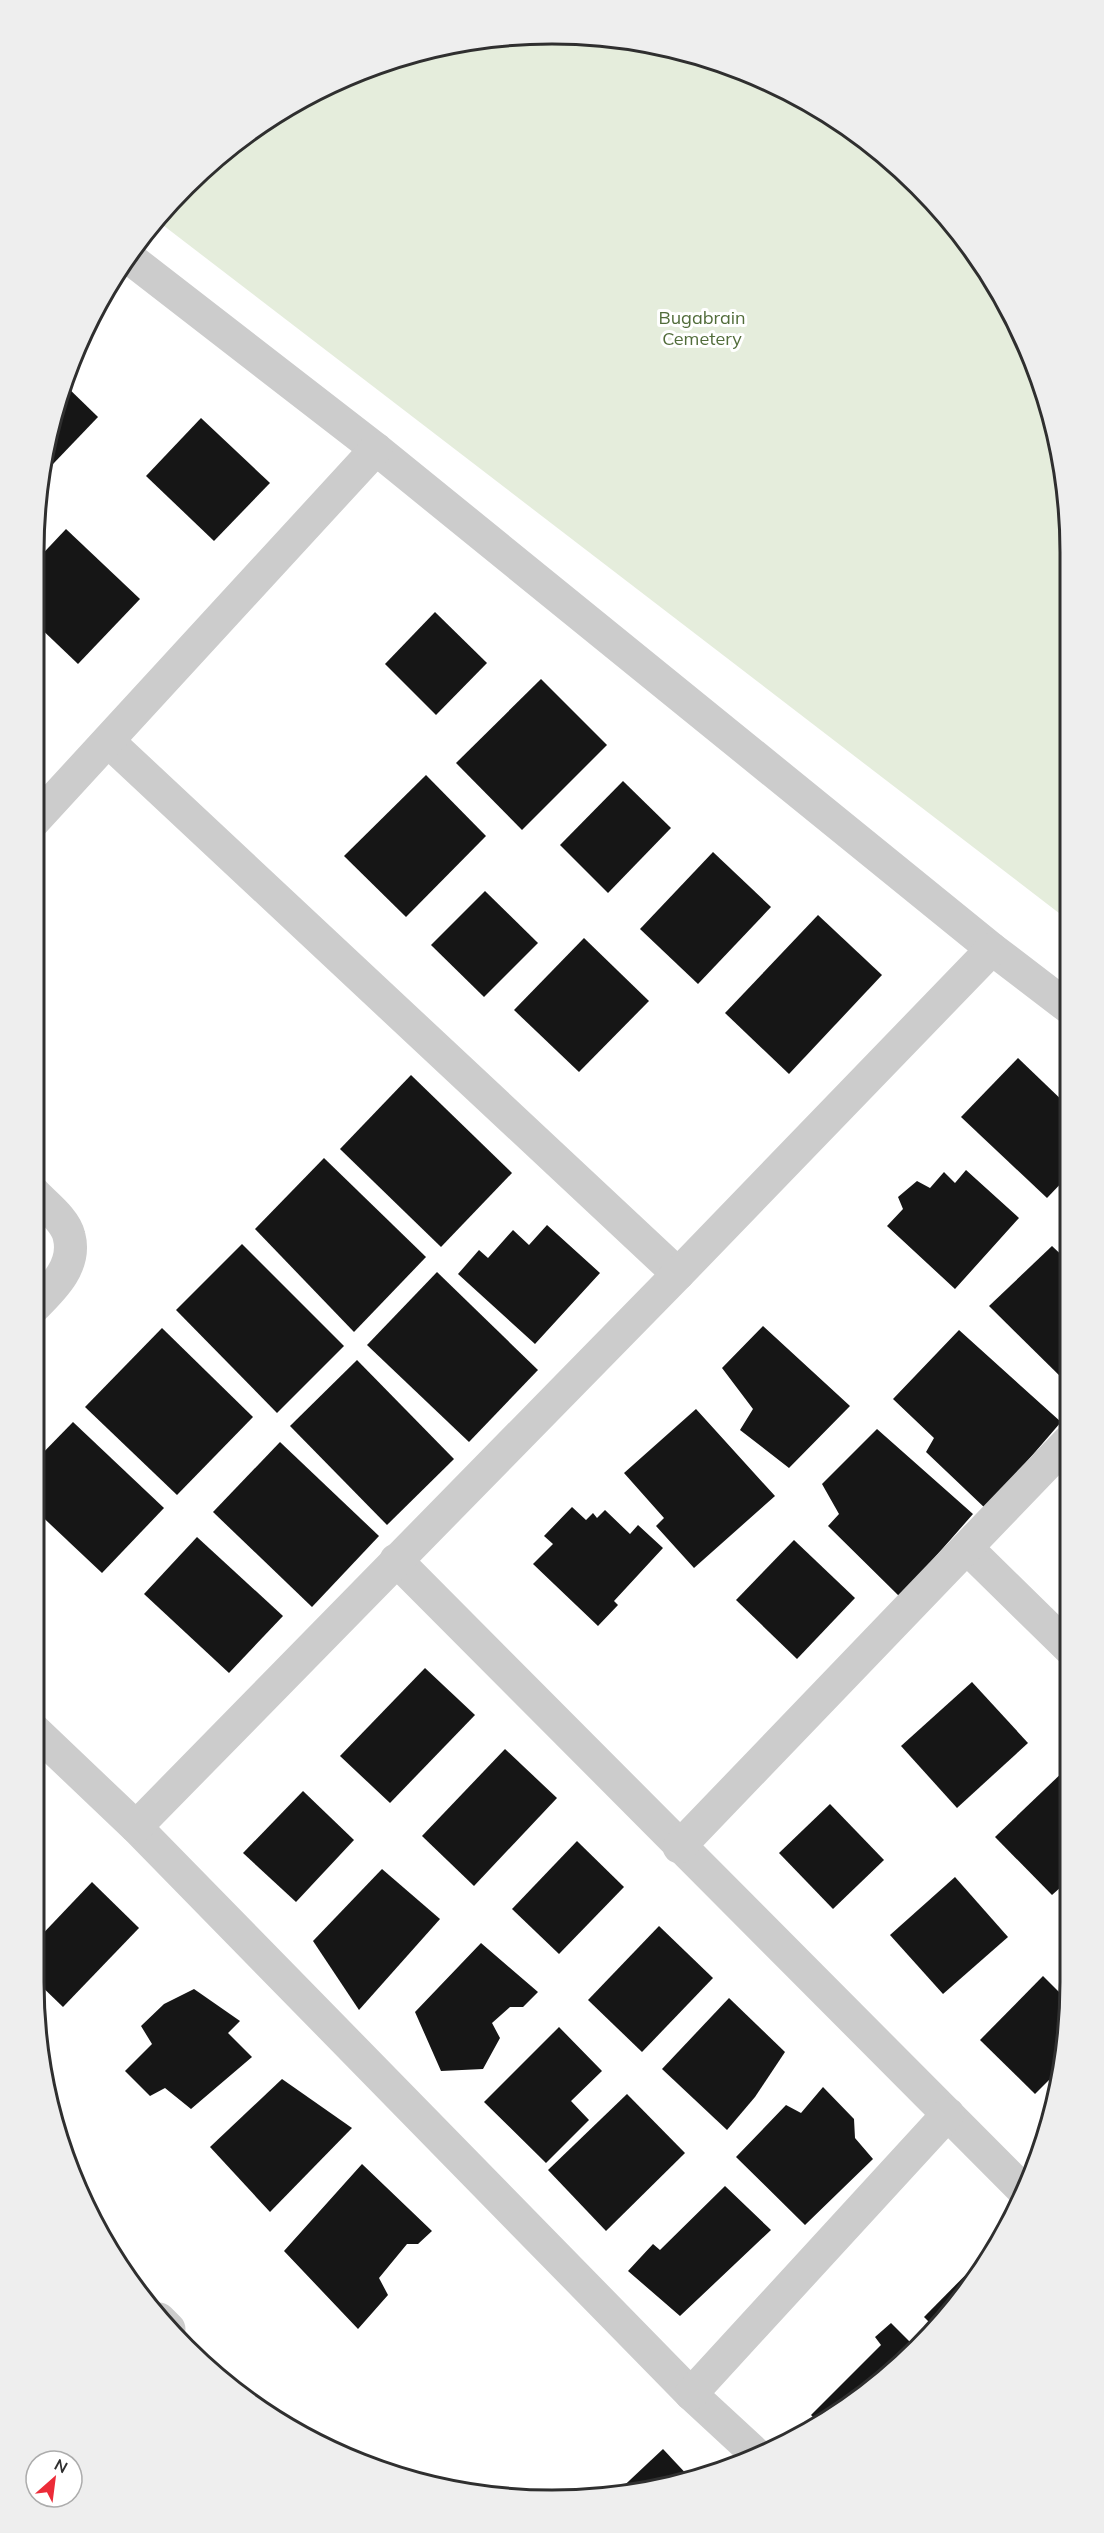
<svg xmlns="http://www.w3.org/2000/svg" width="1104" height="2533" viewBox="0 0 1104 2533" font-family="Mulish,sans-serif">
<rect width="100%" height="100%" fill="#fff"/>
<polygon fill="#e5eddc" points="518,34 620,37 719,61 841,121 964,236 1031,353 1067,484 1068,920 155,219 162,210 236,140 323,86 418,51"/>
<g fill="#161616">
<polygon points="62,382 98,417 53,464 48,459"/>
<polygon points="201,418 270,483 214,541 146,476"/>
<polygon points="66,529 140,599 78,664 33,621 33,564"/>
<polygon points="435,612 487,663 436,715 385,664"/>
<polygon points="541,679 607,745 522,830 456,763"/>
<polygon points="426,775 486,836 406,917 344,856"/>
<polygon points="623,781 671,828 608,893 560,845"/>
<polygon points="713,852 771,907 698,984 640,929"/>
<polygon points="485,891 538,943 484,997 431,945"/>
<polygon points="818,915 882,975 789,1074 725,1013"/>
<polygon points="584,938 649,1001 579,1072 514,1010"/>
<polygon points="1018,1058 1068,1106 1069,1175 1047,1198 961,1117"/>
<polygon points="411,1075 512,1173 441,1247 340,1149"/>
<polygon points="324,1158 426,1257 354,1332 255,1229"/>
<polygon points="966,1170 1019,1218 955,1289 887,1226 903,1209 898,1197 917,1181 930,1188 944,1172 955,1183"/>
<polygon points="547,1225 600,1273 535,1344 458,1274 479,1250 488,1258 513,1230 529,1245"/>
<polygon points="242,1244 344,1346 277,1413 176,1310"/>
<polygon points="1052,1246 1069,1262 1069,1385 989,1306"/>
<polygon points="437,1272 538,1370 469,1442 367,1345"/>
<polygon points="763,1326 850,1406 789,1468 740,1430 753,1409 722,1368"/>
<polygon points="162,1328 253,1417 177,1495 85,1407"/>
<polygon points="959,1330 1061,1422 986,1509 926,1452 934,1438 893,1399"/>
<polygon points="357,1360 454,1459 387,1525 290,1426"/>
<polygon points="696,1409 775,1496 694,1568 656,1526 664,1518 624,1473"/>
<polygon points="73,1422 164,1508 102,1573 33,1508 33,1463"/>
<polygon points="877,1429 973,1514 900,1597 828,1526 839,1514 822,1484"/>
<polygon points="280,1442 379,1536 312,1607 213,1512"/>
<polygon points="572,1507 586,1520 593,1513 597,1518 605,1510 630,1534 638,1525 663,1548 614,1601 618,1605 598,1626 533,1564 553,1544 544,1536"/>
<polygon points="197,1537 283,1616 229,1673 144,1594"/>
<polygon points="794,1540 855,1598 797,1659 736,1600"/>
<polygon points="425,1668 475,1715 390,1803 340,1756"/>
<polygon points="972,1682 1028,1743 957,1808 901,1746"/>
<polygon points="505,1749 557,1798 474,1886 422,1836"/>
<polygon points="1068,1767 1070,1769 1071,1878 1052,1895 995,1837"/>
<polygon points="303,1791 354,1840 296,1902 243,1853"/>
<polygon points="830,1804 884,1860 833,1909 779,1853"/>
<polygon points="577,1841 624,1887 559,1954 512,1909"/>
<polygon points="382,1869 440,1919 359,2010 313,1941"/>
<polygon points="955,1877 1008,1937 943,1994 890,1935"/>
<polygon points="92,1882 139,1928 63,2007 33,1978 33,1944"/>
<polygon points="659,1926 713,1978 642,2052 588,2000"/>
<polygon points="481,1943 538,1992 523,2007 510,2007 492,2023 500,2038 483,2069 441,2071 415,2012"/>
<polygon points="1043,1976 1068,2001 1056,2073 1035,2094 980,2040"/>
<polygon points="194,1989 240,2021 228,2033 252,2057 191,2109 165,2088 150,2096 125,2071 152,2044 141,2026 164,2004"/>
<polygon points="729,1998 785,2052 755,2097 727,2130 662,2069"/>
<polygon points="559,2027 602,2071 571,2101 589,2120 546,2163 484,2102"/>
<polygon points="282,2079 352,2128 270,2212 210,2147"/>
<polygon points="823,2087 854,2119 855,2138 873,2159 805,2225 736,2157 786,2105 801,2113"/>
<polygon points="627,2094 685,2153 606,2231 548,2170"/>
<polygon points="362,2164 432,2231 418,2244 407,2244 379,2278 388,2295 358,2329 284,2251"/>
<polygon points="725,2186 771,2230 680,2316 628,2271 653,2244 660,2250"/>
<polygon points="1003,2237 942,2323 936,2329 924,2317"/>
<polygon points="891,2323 914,2346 820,2424 811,2415 881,2345 875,2337"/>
<polygon points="663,2449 691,2479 614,2495"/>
</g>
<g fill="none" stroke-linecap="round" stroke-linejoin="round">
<g stroke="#ccc" stroke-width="33">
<polyline points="128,257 376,449 992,949 1068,1007"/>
<polyline points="108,741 678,1274"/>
<polyline points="33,822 376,449"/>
<path d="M 33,1308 C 52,1289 77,1266 69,1236 C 65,1219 44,1204 33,1192"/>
<polyline points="968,1549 1070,1649"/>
<polyline points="396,1560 1024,2191"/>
<polyline points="33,1729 136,1827 691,2394 757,2455"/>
<polyline points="136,1827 678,1274 992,949"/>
<polyline points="679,1847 1069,1441"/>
<polyline points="159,2319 169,2329"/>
<polyline points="691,2394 948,2114"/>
</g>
</g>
<g text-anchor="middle" stroke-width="6" stroke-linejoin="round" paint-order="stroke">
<g font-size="18" fill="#516c3a" stroke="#fff">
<text x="702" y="324">Bugabrain<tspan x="702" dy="21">Cemetery</tspan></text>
</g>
</g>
<path d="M0 0H1104V2533H0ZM552 44H552A508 508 0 0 1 1060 552V1982A508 508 0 0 1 552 2490H552A508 508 0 0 1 44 1982V552A508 508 0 0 1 552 44Z" fill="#eee" fill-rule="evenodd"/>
<path fill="none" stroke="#2f2f2f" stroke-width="3" d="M552 44H552A508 508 0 0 1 1060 552V1982A508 508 0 0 1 552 2490H552A508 508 0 0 1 44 1982V552A508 508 0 0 1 552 44Z"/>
<g transform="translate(54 2479) rotate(28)"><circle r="28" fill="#ffffff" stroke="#acacac" stroke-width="1.5"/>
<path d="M0-4.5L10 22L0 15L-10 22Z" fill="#ec2b38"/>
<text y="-9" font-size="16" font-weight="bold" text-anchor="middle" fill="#2f2f2f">N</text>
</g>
</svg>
